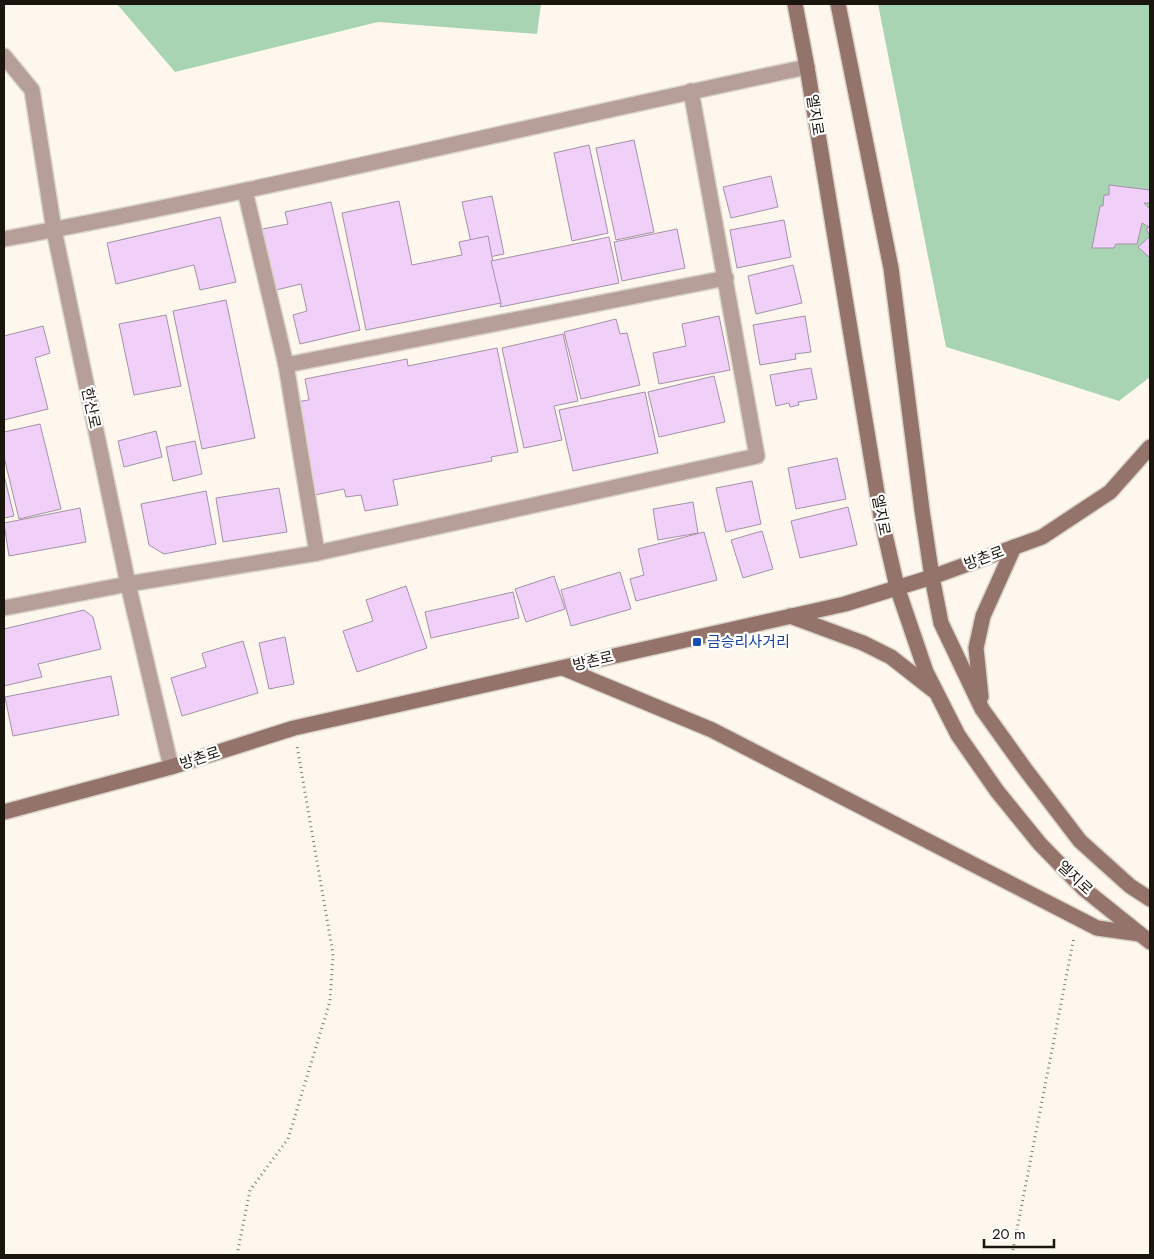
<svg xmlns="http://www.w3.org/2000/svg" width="1154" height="1259" viewBox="0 0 1154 1259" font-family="Jost,'Noto Sans KR',sans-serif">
<rect width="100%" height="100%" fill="#fdf7ed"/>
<g fill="#a8d4b3">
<polygon points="117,4 541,4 537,34 378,22 175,72"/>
<polygon points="878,4 1150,4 1150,377 1119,401 1032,373 946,347"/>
</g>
<g fill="#f0d0f9" stroke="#a392a7">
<polygon points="634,140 654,232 616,240 596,148"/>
<polygon points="589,145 608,233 572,241 554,153"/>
<polygon points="771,176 778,207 731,218 723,187"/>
<polygon points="1109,185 1150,190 1150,203 1144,203 1150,209 1150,258 1138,247 1150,236 1146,229 1149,227 1142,223 1137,244 1116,244 1114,248 1092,248 1100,206 1103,206 1104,195 1109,195"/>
<polygon points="492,196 504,254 475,260 462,202"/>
<polygon points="399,201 412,265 462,255 459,242 488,236 501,303 366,330 342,213"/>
<polygon points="331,202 360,330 300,344 293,315 307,311 301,284 276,290 262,229 288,224 285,212"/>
<polygon points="220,217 236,282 200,290 194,265 116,284 107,243"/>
<polygon points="784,220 791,257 737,268 730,230"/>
<polygon points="677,229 685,268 622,281 614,242"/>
<polygon points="609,237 619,283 500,307 501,303 491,261"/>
<polygon points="793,265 802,303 756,314 748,276"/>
<polygon points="226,300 255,438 202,449 173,311"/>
<polygon points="166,315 181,386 134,395 119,324"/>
<polygon points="719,316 730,370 659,384 653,353 686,346 682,324"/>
<polygon points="805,316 811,352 795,354 796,359 760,365 753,325"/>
<polygon points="616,319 620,334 627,333 640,385 581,399 564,332"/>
<polygon points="43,326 50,353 35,358 48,409 4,420 4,336"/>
<polygon points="563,334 578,401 554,406 562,440 524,448 502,348"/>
<polygon points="497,348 518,452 491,457 492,461 393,480 398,505 365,511 361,495 346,497 344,489 315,495 296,402 309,400 305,379 407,359 408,366"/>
<polygon points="811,368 817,399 798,402 799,405 790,407 789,403 776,406 770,375"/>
<polygon points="714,376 725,422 659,437 648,392"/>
<polygon points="645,392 658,453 573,471 559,410"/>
<polygon points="40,424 61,509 19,519 4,457 4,432"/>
<polygon points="156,431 162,457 124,467 118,441"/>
<polygon points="195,441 202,474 173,481 166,447"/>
<polygon points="837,458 846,499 796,509 788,468"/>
<polygon points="4,475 14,516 4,518"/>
<polygon points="752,481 761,524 726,532 716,488"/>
<polygon points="279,488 287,532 223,542 216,498"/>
<polygon points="206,491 216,544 164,554 149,545 141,504"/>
<polygon points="693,502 698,533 658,540 653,509"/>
<polygon points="848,507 857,545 800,558 791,521"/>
<polygon points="80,508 86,542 9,556 4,523"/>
<polygon points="762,531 773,569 743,578 731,540"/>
<polygon points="704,532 717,580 636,601 630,579 644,575 638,549"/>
<polygon points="620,572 631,609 571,626 561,590"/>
<polygon points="554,576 565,609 526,622 515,589"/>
<polygon points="406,586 427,648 357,672 343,631 373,621 366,600"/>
<polygon points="513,592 519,618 431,638 425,612"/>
<polygon points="84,610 93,617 101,649 38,664 42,677 4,686 4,629"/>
<polygon points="285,637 294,684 269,689 259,643"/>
<polygon points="243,641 258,693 182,716 171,678 206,667 202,654 203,653"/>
<polygon points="111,676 119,715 13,736 5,697"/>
</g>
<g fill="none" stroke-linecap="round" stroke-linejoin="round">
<g stroke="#d9d3c9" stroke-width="18">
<g id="street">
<polyline points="4,56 32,90 54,230 128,584 171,767"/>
<polyline points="245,191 286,365 317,553"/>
<path d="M 4,239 C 273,189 539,123 807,67"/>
<polyline points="286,365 726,278"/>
<polyline points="4,608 128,584 317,553 757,456 691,91"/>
</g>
</g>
<g stroke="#d9d3c9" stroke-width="18">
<g id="secondary">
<polyline points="795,4 807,67 881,517 897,587 926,672 958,735 997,791 1040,844 1084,889 1150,942"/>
<polyline points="838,4 891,268 922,510 932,577 941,623 982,709 1025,769 1080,841 1130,886 1150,899"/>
<polyline points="790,616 863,643 891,657 933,690"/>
<polyline points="563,668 712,730 1097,928 1140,934"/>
<polyline points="981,697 976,648 983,616 1014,547"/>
<polyline points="4,812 171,767 294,728 845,604 932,577 1042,537 1110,492 1150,447"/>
</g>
</g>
<g stroke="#807b72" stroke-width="3" stroke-dasharray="1 4" stroke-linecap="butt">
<polyline points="237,1255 250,1190 288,1139 330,1001 333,954 297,746"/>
<polyline points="1012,1255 1074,937"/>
</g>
<use href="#street" stroke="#b69e99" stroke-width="15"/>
<use href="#secondary" stroke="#94736b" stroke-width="15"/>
</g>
<rect fill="#1a4fb4" stroke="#fff" stroke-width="2" x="692" y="637" width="10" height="10" rx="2.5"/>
<g text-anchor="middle" stroke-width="4.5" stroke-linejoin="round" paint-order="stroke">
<g font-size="15" fill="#1a150d" stroke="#fff">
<text transform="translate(815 115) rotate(81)" y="5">엘지로</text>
<text transform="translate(91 408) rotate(78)" y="5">한산로</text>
<text transform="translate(881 515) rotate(79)" y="5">엘지로</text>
<text transform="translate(984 558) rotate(-20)" y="5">방촌로</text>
<text transform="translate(593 661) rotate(-13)" y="5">방촌로</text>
<text transform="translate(200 758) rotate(-18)" y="5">방촌로</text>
<text transform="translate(1075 878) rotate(43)" y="5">엘지로</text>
</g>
<g font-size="15" fill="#164399" stroke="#fff" text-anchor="start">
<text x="707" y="647">금승리사거리</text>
</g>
</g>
<rect width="1154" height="1259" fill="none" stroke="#1a150d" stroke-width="10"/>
<path d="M984 1239v8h70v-8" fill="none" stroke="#1a150d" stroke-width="2.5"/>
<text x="992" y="1239" font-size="15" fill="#1a150d" stroke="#ffffff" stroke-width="4" paint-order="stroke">20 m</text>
</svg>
